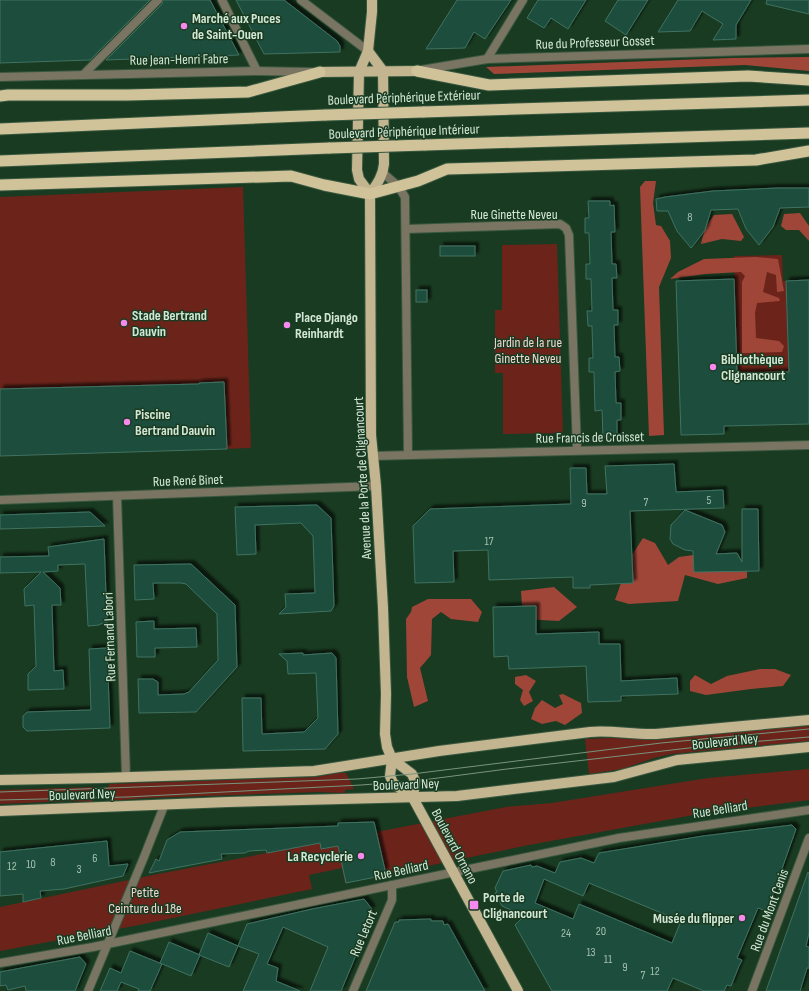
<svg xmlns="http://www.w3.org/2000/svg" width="809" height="991" viewBox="0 0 809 991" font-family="'Sofia Sans Condensed',sans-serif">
<defs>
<filter id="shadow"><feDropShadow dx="3.5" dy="-3.5" stdDeviation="1" flood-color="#0009"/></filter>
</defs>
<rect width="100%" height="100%" fill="#193b21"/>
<g fill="#6c241a">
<polygon points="243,187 251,448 0,456 0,197"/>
<polygon points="557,244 563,433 503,434 503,373 495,373 495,310 502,310 502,245"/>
<polygon points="782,255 783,281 786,281 789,372 737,373 734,256"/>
<polygon points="809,726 809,741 671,754 654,758 622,769 589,774 585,739 614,738 656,740 757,730"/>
<polygon points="809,769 809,800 699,814 529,845 345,883 342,868 309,875 312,889 139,925 0,951 0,907 148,876 506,807 552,803 708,778"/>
<polygon points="338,773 346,773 354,789 345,790 345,793 318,792 145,798 110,801 110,799 106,799 106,787 109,787 109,784 317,777"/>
<polygon points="95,787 95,800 92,800 92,802 68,801 0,804 0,790"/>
</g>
<g fill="#a04639">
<polygon points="809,57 809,71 745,65 494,74 486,67 732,58"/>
<polygon points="645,181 656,181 653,203 656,225 661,226 670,241 671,258 659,287 664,435 649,436 640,187"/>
<polygon points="800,213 809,226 809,241 799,230 786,230 781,226 784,214"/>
<polygon points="732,214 744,237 741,241 722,239 701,244 705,228 714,215"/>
<polygon points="755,257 778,259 784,291 777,292 776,275 767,272 763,292 779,298 780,301 757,303 755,313 756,338 779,341 784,346 782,352 742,353 742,282 745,276 741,272 705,274 670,279 678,272 704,259"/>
<polygon points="643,538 655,543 668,565 679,557 693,555 694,572 735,571 735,564 742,561 747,571 747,578 718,584 685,575 678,601 629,604 615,600 621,583 633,583 632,555"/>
<polygon points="554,587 577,607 559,621 523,619 521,591"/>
<polygon points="428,599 471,599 482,612 478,622 451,619 441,612 432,619 431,655 420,668 428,701 414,707 407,677 406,619 411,612 412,607"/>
<polygon points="760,669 775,669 791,675 783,686 751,689 706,695 690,691 690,681 695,675 711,684 727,676"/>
<polygon points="526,675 536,681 529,692 533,701 524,706 520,700 523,690 515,684 515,677"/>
<polygon points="563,694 581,703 582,713 565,725 556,721 542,724 531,719 535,708 542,700 555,708 563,704 559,695"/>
</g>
<g fill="#1a4d3e" stroke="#417261" fill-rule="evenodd" filter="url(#shadow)">
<polygon points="0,0 150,0 90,60 0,63"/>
<polygon points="163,0 210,0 239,55 106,60 162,4"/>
<polygon points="236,0 284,0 337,41 340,46 340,52 264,54"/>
<polygon points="457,0 511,0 485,39 474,32 465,48 426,49"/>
<polygon points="538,0 586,0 568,29 551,18 544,28 527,18"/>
<polygon points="618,0 648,0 626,35 605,21"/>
<polygon points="678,0 751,0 736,25 736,39 713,40 723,24 702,11 690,31 658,32"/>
<polygon points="767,0 809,0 809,14 766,4"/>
<polygon points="777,188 809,188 809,207 780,208 773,227 759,245 746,229 738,209 711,210 705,230 696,242 691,248 677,231 668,211 657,211 656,199 665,197 713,191"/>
<polygon points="588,201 610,201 610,206 614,205 615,232 611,232 612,264 616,264 617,278 612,278 613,310 618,310 618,325 614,325 615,357 619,357 620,371 615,372 616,403 621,403 621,420 617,420 617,437 603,437 602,410 595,411 594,372 589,372 589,358 593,358 592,326 588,326 587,311 592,311 591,279 586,279 586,264 590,264 589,233 585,233 585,218 589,218"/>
<rect x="440" y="246" width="35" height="10"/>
<polygon points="734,279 737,373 789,372 786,281 809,280 809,424 724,426 724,434 681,435 676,281"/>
<rect x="416" y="290" width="11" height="12"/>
<polygon points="224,382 227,449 0,456 0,389 199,384 199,383"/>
<polygon points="674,464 676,492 723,490 724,508 630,511 633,583 590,585 590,588 573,588 573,577 489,580 488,550 453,551 454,582 415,583 413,526 430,509 571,504 570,468 586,468 587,494 607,494 605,466"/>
<polygon points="317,505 331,518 334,606 331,611 279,614 286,607 285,594 315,593 313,536 301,523 255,525 256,554 237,555 235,507"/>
<polygon points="742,509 758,509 759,571 694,572 693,551 685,550 673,544 670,539 671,525 685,510 722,525 725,532 716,554 737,553 742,562"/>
<polygon points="90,512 105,526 0,529 0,515"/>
<polygon points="104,539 107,623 100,624 99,625 88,626 85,564 58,565 58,571 43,572 60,588 61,605 52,605 53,640 54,671 63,670 64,689 28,690 28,674 36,666 34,605 25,606 24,589 41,572 0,573 0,557 49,556 48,547"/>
<polygon points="191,564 235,605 237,667 196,712 139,713 138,679 153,679 158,682 158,695 184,694 189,692 218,660 217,614 186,584 181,583 153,583 154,599 135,600 134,565"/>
<polygon points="536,606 536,634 599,632 599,644 620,644 621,681 677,678 678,694 621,696 621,701 588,702 586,666 509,669 508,656 494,657 493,607"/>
<polygon points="154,621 154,629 196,628 197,647 155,648 155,657 137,657 136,622"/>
<polygon points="107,648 110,728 27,731 23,727 23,716 27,712 91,710 89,649"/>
<polygon points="303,653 303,655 332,653 336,658 338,734 325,749 243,751 242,698 261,698 262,734 304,732 318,718 316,673 288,674 287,661 279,654"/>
<polygon points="374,822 385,870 381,876 346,883 338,846 321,849 320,843 267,853 266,850 249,851 245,853 221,854 222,859 149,873 156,859 159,861 167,840 180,832 338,826 338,823"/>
<path d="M 792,825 L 796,829 L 767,911 L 758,908 L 737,958 L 742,960 L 739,966 L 731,986 L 727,985 L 724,991 L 704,991 L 673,978 L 667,991 L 552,991 L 515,925 L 524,916 L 502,906 L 495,893 L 497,892 L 495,888 L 503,871 L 531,865 L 532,867 L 537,866 L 555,873 L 560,862 L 581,858 L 594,863 L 599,853 L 703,836 ZM 544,879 L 583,896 L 589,883 L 681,921 L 672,943 L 579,904 L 573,919 L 535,903 Z"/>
<polygon points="107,841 109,866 128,864 123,876 64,889 40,891 41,898 23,902 23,894 0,896 0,852"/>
<polygon points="808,872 809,873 809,933 806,946 809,947 809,968 807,968 800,991 766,991"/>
<polygon points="364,899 372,909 368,912 372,917 341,991 310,991 328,947 283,927 267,964 278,968 276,981 300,991 243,991 259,954 238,946 247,924 312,909"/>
<polygon points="431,919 431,921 443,921 444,925 448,924 485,991 366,991 395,922 399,922 399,920"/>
<polygon points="208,933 238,946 229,967 199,955"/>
<polygon points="169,942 200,955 191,976 160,963"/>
<polygon points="130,951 162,964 150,991 138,991 139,989 121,982 117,991 100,991 110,968 121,973"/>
<polygon points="80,957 86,964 75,991 26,991 25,986 8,990 6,985 0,986 0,972"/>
</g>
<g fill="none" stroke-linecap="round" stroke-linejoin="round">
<g stroke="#37573e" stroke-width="10">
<polyline id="pedestrian" points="117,496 126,777"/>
</g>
<g stroke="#37573e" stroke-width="10">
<g id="minor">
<polyline points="222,0 257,71"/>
<polyline points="487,59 523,0"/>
<polyline points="421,70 487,59 809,49"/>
<polyline points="83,75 158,0"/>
<polyline points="0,77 257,71 312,72"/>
<polyline points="383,173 398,186 405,197 408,455"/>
<polyline points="406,229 560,224 566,228 569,235 577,450"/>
<polyline points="372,456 809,445"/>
<polyline points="0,500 376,486"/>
<polyline points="0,963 93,947 619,838 809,810"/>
<polyline points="88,991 144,857 164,806"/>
<polyline points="353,991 392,900 392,885"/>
<polyline points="752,991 809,838"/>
</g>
</g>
<g stroke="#37573e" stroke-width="10">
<polyline id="tertiary" points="301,0 368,51"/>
</g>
<g stroke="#37573e" stroke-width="12">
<g id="primary">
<path d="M 368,51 L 383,71 L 384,164 C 383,176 377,184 370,194 L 371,435 L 376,486 L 383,608 L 386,694 L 385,734 L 387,747 L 392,759 L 390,776 L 393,783 L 413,798 L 518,991"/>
<polyline points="320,72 417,71"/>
<polyline points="370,194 359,179 357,170 359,72 368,51 372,12 372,0"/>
<polyline points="392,759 412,774 415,781 413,798"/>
<path d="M 0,780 L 101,778 L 314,771 L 439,751 L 590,732 C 612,730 634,735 656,734 L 809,720"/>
<polyline points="0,811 228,802 457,796 614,777 677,760 809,747"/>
</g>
</g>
<g stroke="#37573e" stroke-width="13">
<g id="trunk">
<polyline points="417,71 489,85 748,76 809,80"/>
<polyline points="0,96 8,95 127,95 248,92 320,72"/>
<polyline points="423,112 809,100"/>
<polyline points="0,129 326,115"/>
<polyline points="425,145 809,133"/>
<polyline points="0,161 330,148"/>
<polyline points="0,185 291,176 324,185 370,194 418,181 447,169 756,160 809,151"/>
</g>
</g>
<use href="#pedestrian" stroke="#7a7462" stroke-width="8"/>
<use href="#minor" stroke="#7a7462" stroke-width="8"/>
<use href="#tertiary" stroke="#7a7462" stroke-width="8"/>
<use href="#primary" stroke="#c2b590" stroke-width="10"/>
<use href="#trunk" stroke="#d0c299" stroke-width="11"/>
<g stroke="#79947e" stroke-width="1">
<polyline points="0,792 357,779 412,774 661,743 809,729"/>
<polyline points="0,800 127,797 361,785 415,781 507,769 715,745 809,737"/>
</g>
<g stroke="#37573e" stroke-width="13" stroke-linecap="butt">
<g id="trunk-bridge">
<polyline points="326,115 423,112"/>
<polyline points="330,148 425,145"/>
</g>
</g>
<use href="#trunk-bridge" stroke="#d0c299" stroke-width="11"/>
</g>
<g fill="#f689ed" stroke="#193b21" stroke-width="1.5">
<circle cx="184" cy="26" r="4"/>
<circle cx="124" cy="323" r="4"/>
<circle cx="287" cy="325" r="4"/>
<circle cx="713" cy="367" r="4"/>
<circle cx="127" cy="422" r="4"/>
<circle cx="361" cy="856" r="4"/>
<rect x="469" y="900" width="10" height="10" rx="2"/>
<circle cx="742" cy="918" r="4"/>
</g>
<g text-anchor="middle" stroke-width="3" stroke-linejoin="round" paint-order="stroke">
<g font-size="12" fill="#a5c0b0">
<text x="690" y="221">8</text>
<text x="709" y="504">5</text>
<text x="646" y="506">7</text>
<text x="584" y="507">9</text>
<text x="489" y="545">17</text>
<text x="95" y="862">6</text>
<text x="53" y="866">8</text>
<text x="31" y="868">10</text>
<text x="12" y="870">12</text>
<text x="79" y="873">3</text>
<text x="601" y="935">20</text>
<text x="566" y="937">24</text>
<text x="591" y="956">13</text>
<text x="608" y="963">11</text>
<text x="625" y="971">9</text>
<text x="655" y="975">12</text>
<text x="643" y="979">7</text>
</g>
<g font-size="14" font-weight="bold" fill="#d3e7d6" stroke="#193b21" text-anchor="start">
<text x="192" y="23">Marché aux Puces<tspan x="192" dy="16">de Saint-Ouen</tspan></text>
<text x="132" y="320">Stade Bertrand<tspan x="132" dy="16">Dauvin</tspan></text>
<text x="295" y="322">Place Django<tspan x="295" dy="16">Reinhardt</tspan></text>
<text x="721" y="364">Bibliothèque<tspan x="721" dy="16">Clignancourt</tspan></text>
<text x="135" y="419">Piscine<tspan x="135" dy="16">Bertrand Dauvin</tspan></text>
<text x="353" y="861" text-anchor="end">La Recyclerie</text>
<text x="483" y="902">Porte de<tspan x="483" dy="16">Clignancourt</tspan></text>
<text x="734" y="923" text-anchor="end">Musée du flipper</text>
</g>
<g font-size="14" fill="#d3e7d6" stroke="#193b21">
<text transform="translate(595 42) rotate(-2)" y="5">Rue du Professeur Gosset</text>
<text transform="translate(179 59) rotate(-1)" y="5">Rue Jean-Henri Fabre</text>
<text transform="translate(404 97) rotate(-2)" y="5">Boulevard Périphérique Extérieur</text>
<text transform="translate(404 131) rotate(-2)" y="5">Boulevard Périphérique Intérieur</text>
<text x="514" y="219">Rue Ginette Neveu</text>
<text transform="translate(590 437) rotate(-1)" y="5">Rue Francis de Croisset</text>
<text transform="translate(362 478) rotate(-93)" y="5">Avenue de la Porte de Clignancourt</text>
<text transform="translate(188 480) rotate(-2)" y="5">Rue René Binet</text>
<text transform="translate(109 637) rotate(-92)" y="5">Rue Fernand Labori</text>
<text transform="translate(725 741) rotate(-6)" y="5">Boulevard Ney</text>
<text transform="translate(406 784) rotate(-2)" y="5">Boulevard Ney</text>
<text transform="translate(82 794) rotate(-2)" y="5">Boulevard Ney</text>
<text transform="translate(720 809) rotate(-9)" y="5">Rue Belliard</text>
<text transform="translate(455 846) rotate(62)" y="5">Boulevard Ornano</text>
<text transform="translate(401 870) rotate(-12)" y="5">Rue Belliard</text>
<text transform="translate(769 910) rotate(-70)" y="5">Rue du Mont Cenis</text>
<text transform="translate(363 933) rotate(-67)" y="5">Rue Letort</text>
<text transform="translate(84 935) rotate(-11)" y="5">Rue Belliard</text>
</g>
<g font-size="14" fill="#f1d6d1" stroke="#193b21">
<text x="528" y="347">Jardin de la rue<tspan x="528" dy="16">Ginette Neveu</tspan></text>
<text x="145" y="897">Petite<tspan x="145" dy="16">Ceinture du 18e</tspan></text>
</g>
</g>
</svg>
